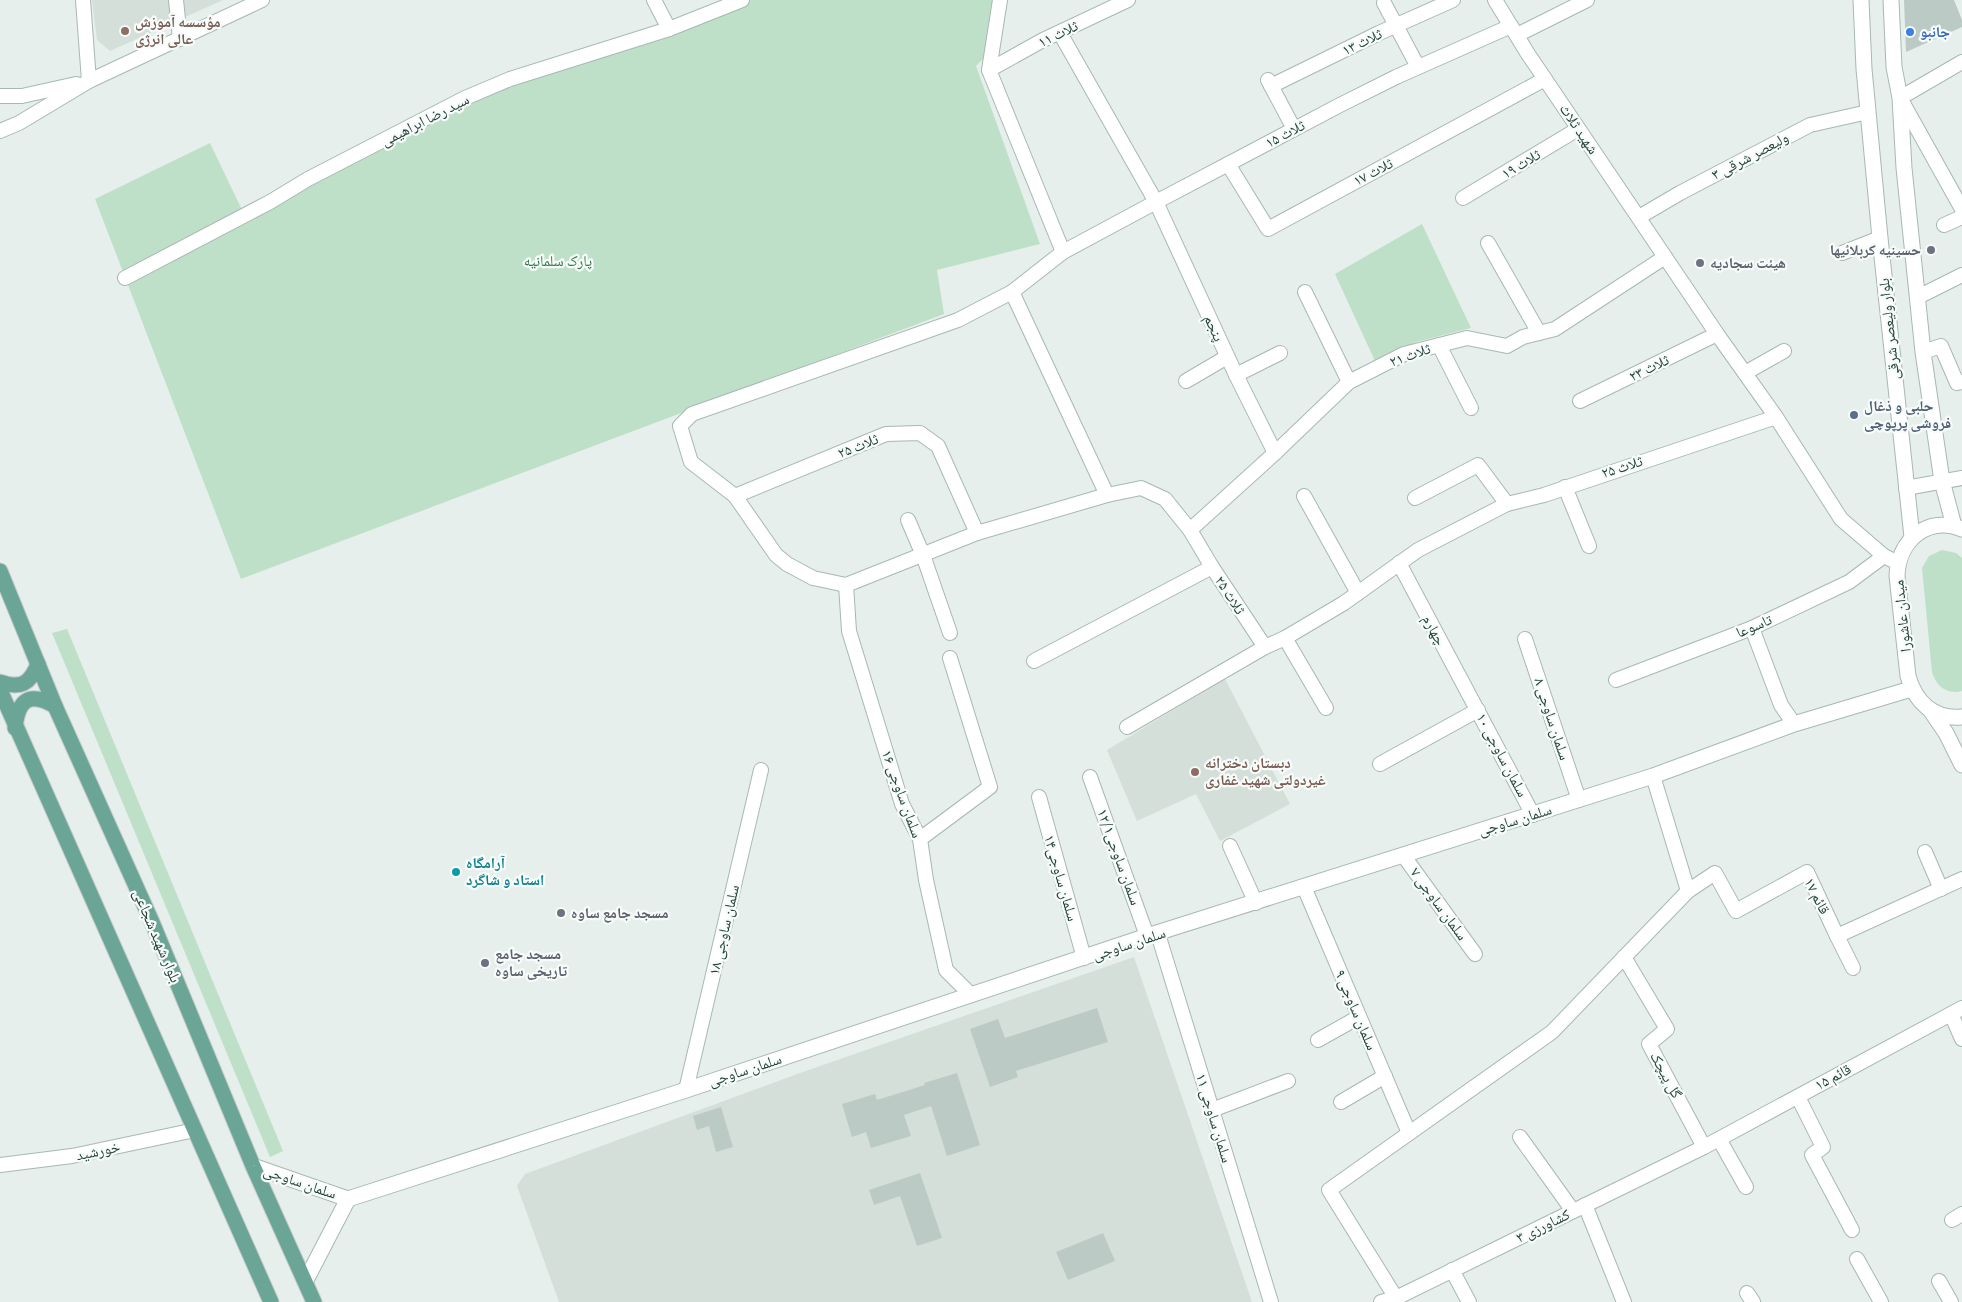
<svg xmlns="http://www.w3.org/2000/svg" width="1962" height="1302" viewBox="0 0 1962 1302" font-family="'Source Sans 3','Noto Naskh Arabic',sans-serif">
<rect width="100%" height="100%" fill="#e6efeb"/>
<g fill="#d4dfda">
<polygon points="92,0 223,0 110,51 97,40"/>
<polygon points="1225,679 1290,804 1220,841 1196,794 1137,821 1107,750"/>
<polygon points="1134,957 1252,1302 559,1302 517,1186 525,1174 800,1073"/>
</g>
<g fill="#bfe0c8">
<polygon points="742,0 1000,0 992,50 976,66 1040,244 937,270 944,314 241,579 95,199 210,143 244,214 485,90"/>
<polygon points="1422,224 1471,328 1416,342 1375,361 1335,274"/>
<path d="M 1942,550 L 1956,553 L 1962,558 L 1962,691 C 1947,695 1936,686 1932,672 L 1922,568 L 1929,556 Z"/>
<polygon points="67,629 283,1151 270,1157 52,633"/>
</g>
<g fill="#bbcac4">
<polygon points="1904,0 1954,0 1962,20 1962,27 1906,52"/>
<polygon points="1097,1008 1108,1042 1016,1071 1018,1077 990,1087 970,1029 998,1019 1005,1038"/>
<polygon points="957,1073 980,1145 947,1156 931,1106 904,1115 911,1136 871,1148 866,1132 852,1137 842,1104 875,1094 877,1100 925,1085 924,1083"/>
<polygon points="721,1107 733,1147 716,1152 709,1126 697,1130 693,1116"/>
<polygon points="920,1173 942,1238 917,1246 900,1196 874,1205 869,1190"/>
<polygon points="1103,1233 1115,1261 1068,1280 1056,1252"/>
</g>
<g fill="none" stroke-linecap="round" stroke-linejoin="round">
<g stroke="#a8b8b2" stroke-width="16">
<g id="minor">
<polyline points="83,0 89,81"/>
<polyline points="176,0 180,39"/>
<polyline points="654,0 669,29"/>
<polyline points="1000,0 989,70 1063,252"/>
<polyline points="1495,0 1528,54 1717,334 1776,417 1841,519 1884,556 1898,563"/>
<polyline points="1384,3 1418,67"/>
<polyline points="1060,33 1156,202 1236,375 1275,453"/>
<polyline points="1517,35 1587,0"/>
<polyline points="1962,62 1900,98 1962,209"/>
<polyline points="989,70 1043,40 1128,0"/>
<polyline points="1268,80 1294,129"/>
<polyline points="1271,86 1379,33 1453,0"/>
<polyline points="0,96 22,96 76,84"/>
<polyline points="0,131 19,123 89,81 262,0"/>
<polyline points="1228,164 1268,229 1545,79"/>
<polyline points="1463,198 1578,129"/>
<polyline points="1639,217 1680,193 1810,125 1868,112"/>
<polyline points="1944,225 1962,217"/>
<polyline points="1488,243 1539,333"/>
<polyline points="1842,253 1880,238"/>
<polyline points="125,278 270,202 308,179 465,98 510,79 669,29 742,0"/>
<polyline points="1012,292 1063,252 1156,202 1340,105 1396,77 1511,26"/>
<polyline points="1305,292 1349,382"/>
<polyline points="1918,297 1962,275"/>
<polyline points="1439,345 1471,408"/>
<polyline points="1923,352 1941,346 1957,383 1962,382"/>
<polyline points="1745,373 1784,351"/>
<polyline points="1236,375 1280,353"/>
<polyline points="1186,381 1227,357"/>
<polyline points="1580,401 1717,334"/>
<polyline points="1565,487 1589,546"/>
<polyline points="1906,488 1962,478"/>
<polyline points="735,496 886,434 920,433 938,446 977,533 1107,495 1141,488 1165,499 1190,530 1212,567 1265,647 1285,638 1344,603 1418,550 1507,504 1544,495 1776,417"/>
<polyline points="1304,496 1358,593"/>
<polyline points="1415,498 1478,465 1507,504"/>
<polyline points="908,520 923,555 950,633"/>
<polyline points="1190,530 1275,453 1349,382 1404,354 1467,338 1507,346 1523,337 1555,329 1665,257"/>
<polyline points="977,533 846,585 813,578 787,564 776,555 735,496 691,462 680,426 692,414 958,320 1012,292 1107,495"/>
<polyline points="1399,563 1533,815"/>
<polyline points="846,585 849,631 902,804 920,839 926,880 946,970 971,995"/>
<polyline points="1752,628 1781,705 1794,724"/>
<polyline points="1285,638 1326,708"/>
<polyline points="1525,639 1579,800"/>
<polyline points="1034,661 1212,567"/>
<polyline points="1616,680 1752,628 1849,582 1884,556"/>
<polyline points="1127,727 1265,647"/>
<polyline points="1380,764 1478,710"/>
<polyline points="1653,776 1688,891"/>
<polyline points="1090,777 1147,936"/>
<polyline points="1039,797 1084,958"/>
<polyline points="920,839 990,787 950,658"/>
<polyline points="1230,846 1256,903"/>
<polyline points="1925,852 1941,889"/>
<polyline points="1403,855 1475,954"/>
<polyline points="1304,887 1409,1133"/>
<polyline points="1158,934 1271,1302"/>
<polyline points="1837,936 1853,968"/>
<polyline points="1624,957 1667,1029 1649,1044 1704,1147"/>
<polyline points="1951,1014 1962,1039"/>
<polyline points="1318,1040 1359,1017"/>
<polyline points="686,1090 761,770"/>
<polyline points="1798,1097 1823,1147 1812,1155 1852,1230"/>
<polyline points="1341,1102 1385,1076"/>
<polyline points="1212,1110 1288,1081"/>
<polyline points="1520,1137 1573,1211"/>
<polyline points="1719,1139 1746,1187"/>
<polyline points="0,1165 72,1156 195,1130"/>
<polyline points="1585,1205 1624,1302"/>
<polyline points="1952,1220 1962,1214"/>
<polyline points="1857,1259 1881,1302"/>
<polyline points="1452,1270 1469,1302"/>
<polyline points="1939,1281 1951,1302"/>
<polyline points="1747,1293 1753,1302"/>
<polyline points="1396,1298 1329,1190 1552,1032 1688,891 1715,873 1736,911 1807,872 1837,936 1962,879"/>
<polyline points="1381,1302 1396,1298 1704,1147 1962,1008"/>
</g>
</g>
<g stroke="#a8b8b2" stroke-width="17">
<g id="tertiary">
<polyline points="1861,0 1864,69 1880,238 1912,537"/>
<polyline points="1891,0 1894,67 1900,98 1904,168 1923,352 1942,481 1954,526"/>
<path d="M 1962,529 C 1927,515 1898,541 1897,576 L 1908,676 C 1915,702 1934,720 1962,717"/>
<polyline points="1931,711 1946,733 1962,765"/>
<polyline points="253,1166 348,1199 686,1090 1147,936 1653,776 1794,724 1911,689"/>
<polyline points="305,1282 348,1199"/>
</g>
</g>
<g stroke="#c2cac8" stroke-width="17">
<g id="primary">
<polyline points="0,571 55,706 152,922 253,1166 314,1302"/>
<path d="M 0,682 C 21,689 30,684 38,664"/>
<polyline points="0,690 271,1302"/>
<path d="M 15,728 C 18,700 29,691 55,706"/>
</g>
</g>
<use href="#minor" stroke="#fff" stroke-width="14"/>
<use href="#tertiary" stroke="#fff" stroke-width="15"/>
<use href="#primary" stroke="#6aa596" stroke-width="15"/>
</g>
<g fill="#8d6e63" stroke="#f7fbf9" stroke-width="2">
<circle cx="125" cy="31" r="5"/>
<circle cx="1195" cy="772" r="5"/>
</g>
<circle fill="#3f7fe0" stroke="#f7fbf9" stroke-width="2" cx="1910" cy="32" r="5"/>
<g fill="#6b7280" stroke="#f7fbf9" stroke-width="2">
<circle cx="1931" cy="250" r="5"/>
<circle cx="1700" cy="263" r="5"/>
<circle cx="561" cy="913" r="5"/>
<circle cx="485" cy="963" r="5"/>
</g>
<circle fill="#5c6f8a" stroke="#f7fbf9" stroke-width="2" cx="1854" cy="415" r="5"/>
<circle fill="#0f9aa8" stroke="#f7fbf9" stroke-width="2" cx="456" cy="872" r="5"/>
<g text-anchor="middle" stroke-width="4.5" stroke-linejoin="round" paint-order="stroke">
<g font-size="15" font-weight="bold" fill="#785e54" stroke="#f7fbf9" text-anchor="start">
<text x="135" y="27">مؤسسه آموزش<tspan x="135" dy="17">عالی انرژی</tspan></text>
<text x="1205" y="768">دبستان دخترانه<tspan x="1205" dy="17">غیردولتی شهید غفاری</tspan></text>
</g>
<g font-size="15" font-weight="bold" fill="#366cbe" stroke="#f7fbf9" text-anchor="start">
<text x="1920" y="37">جانبو</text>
</g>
<g font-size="15" fill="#24423a" stroke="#f7fbf9">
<text transform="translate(1058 34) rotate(-26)" y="5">ثلاث ۱۱</text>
<text transform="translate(1362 42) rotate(-26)" y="5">ثلاث ۱۳</text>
<text transform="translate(425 120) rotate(-27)" y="5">سید رضا ابراهیمی</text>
<text transform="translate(1579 129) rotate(56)" y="5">شهید ثلاث</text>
<text transform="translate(1285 134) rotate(-28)" y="5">ثلاث ۱۵</text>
<text transform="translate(1750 156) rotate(-28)" y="5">ولیعصر شرقی ۳</text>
<text transform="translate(1521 164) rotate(-31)" y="5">ثلاث ۱۹</text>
<text transform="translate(1373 172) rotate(-28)" y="5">ثلاث ۱۷</text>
<text transform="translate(1214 328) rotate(65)" y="5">پنجم</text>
<text transform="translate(1889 329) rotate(-96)" y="5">بلوار ولیعصر شرقی</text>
<text transform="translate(1410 355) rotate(-20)" y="5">ثلاث ۲۱</text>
<text transform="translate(1649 368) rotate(-26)" y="5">ثلاث ۲۳</text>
<text transform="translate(858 446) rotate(-22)" y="5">ثلاث ۲۵</text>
<text transform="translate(1622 467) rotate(-18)" y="5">ثلاث ۲۵</text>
<text transform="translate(1230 595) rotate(57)" y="5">ثلاث ۲۵</text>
<text transform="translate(1902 616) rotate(-96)" y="5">میدان عاشورا</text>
<text transform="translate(1754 626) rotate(-23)" y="5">تاسوعا</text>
<text transform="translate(1434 630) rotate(62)" y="5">چهارم</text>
<text transform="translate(1552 719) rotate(72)" y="5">سلمان ساوجی ۸</text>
<text transform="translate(1502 755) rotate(62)" y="5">سلمان ساوجی ۱۰</text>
<text transform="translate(902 794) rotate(70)" y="5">سلمان ساوجی ۱۶</text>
<text transform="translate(1515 820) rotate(-17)" y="5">سلمان ساوجی</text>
<text transform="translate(1119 857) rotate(70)" y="5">سلمان ساوجی۱۲/۱</text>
<text transform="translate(1061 878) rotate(74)" y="5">سلمان ساوجی۱۴</text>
<text transform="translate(1817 896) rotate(63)" y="5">قائم ۱۷</text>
<text transform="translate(1439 904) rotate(54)" y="5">سلمان ساوجی ۷</text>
<text transform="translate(724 930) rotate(-77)" y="5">سلمان ساوجی ۱۸</text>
<text transform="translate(157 936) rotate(67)" y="5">بلوار شهید شجاعی</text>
<text transform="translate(1129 944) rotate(-18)" y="5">سلمان ساوجی</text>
<text transform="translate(1356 1010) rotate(67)" y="5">سلمان ساوجی ۹</text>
<text transform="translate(745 1070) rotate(-18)" y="5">سلمان ساوجی</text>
<text transform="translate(1666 1075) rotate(62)" y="5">گل پیچک</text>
<text transform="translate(1833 1077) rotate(-28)" y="5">قائم ۱۵</text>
<text transform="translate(1214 1118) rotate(73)" y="5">سلمان ساوجی ۱۱</text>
<text transform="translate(98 1151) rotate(-12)" y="5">خورشید</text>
<text transform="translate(300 1182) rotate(19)" y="5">سلمان ساوجی</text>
<text transform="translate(1543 1226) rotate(-26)" y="5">کشاورزی ۳</text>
</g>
<g font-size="15" font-weight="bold" fill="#5b616d" stroke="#f7fbf9" text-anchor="start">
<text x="1921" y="255" text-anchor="end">حسینیه کربلائیها</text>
<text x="1710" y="268">هیئت سجادیه</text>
<text x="571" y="918">مسجد جامع ساوه</text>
<text x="495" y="959">مسجد جامع<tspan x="495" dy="17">تاریخی ساوه</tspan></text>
</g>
<g font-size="15" fill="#2d7a4b" stroke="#f7fbf9">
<text x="558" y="266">پارک سلمانیه</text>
</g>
<g font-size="15" font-weight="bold" fill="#4e5e75" stroke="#f7fbf9" text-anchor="start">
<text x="1864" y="411">حلبی و ذغال<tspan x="1864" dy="17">فروشی پرپوچی</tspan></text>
</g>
<g font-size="15" font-weight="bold" fill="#0d838f" stroke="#f7fbf9" text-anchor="start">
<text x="466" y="868">آرامگاه<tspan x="466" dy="17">استاد و شاگرد</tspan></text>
</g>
</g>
</svg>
